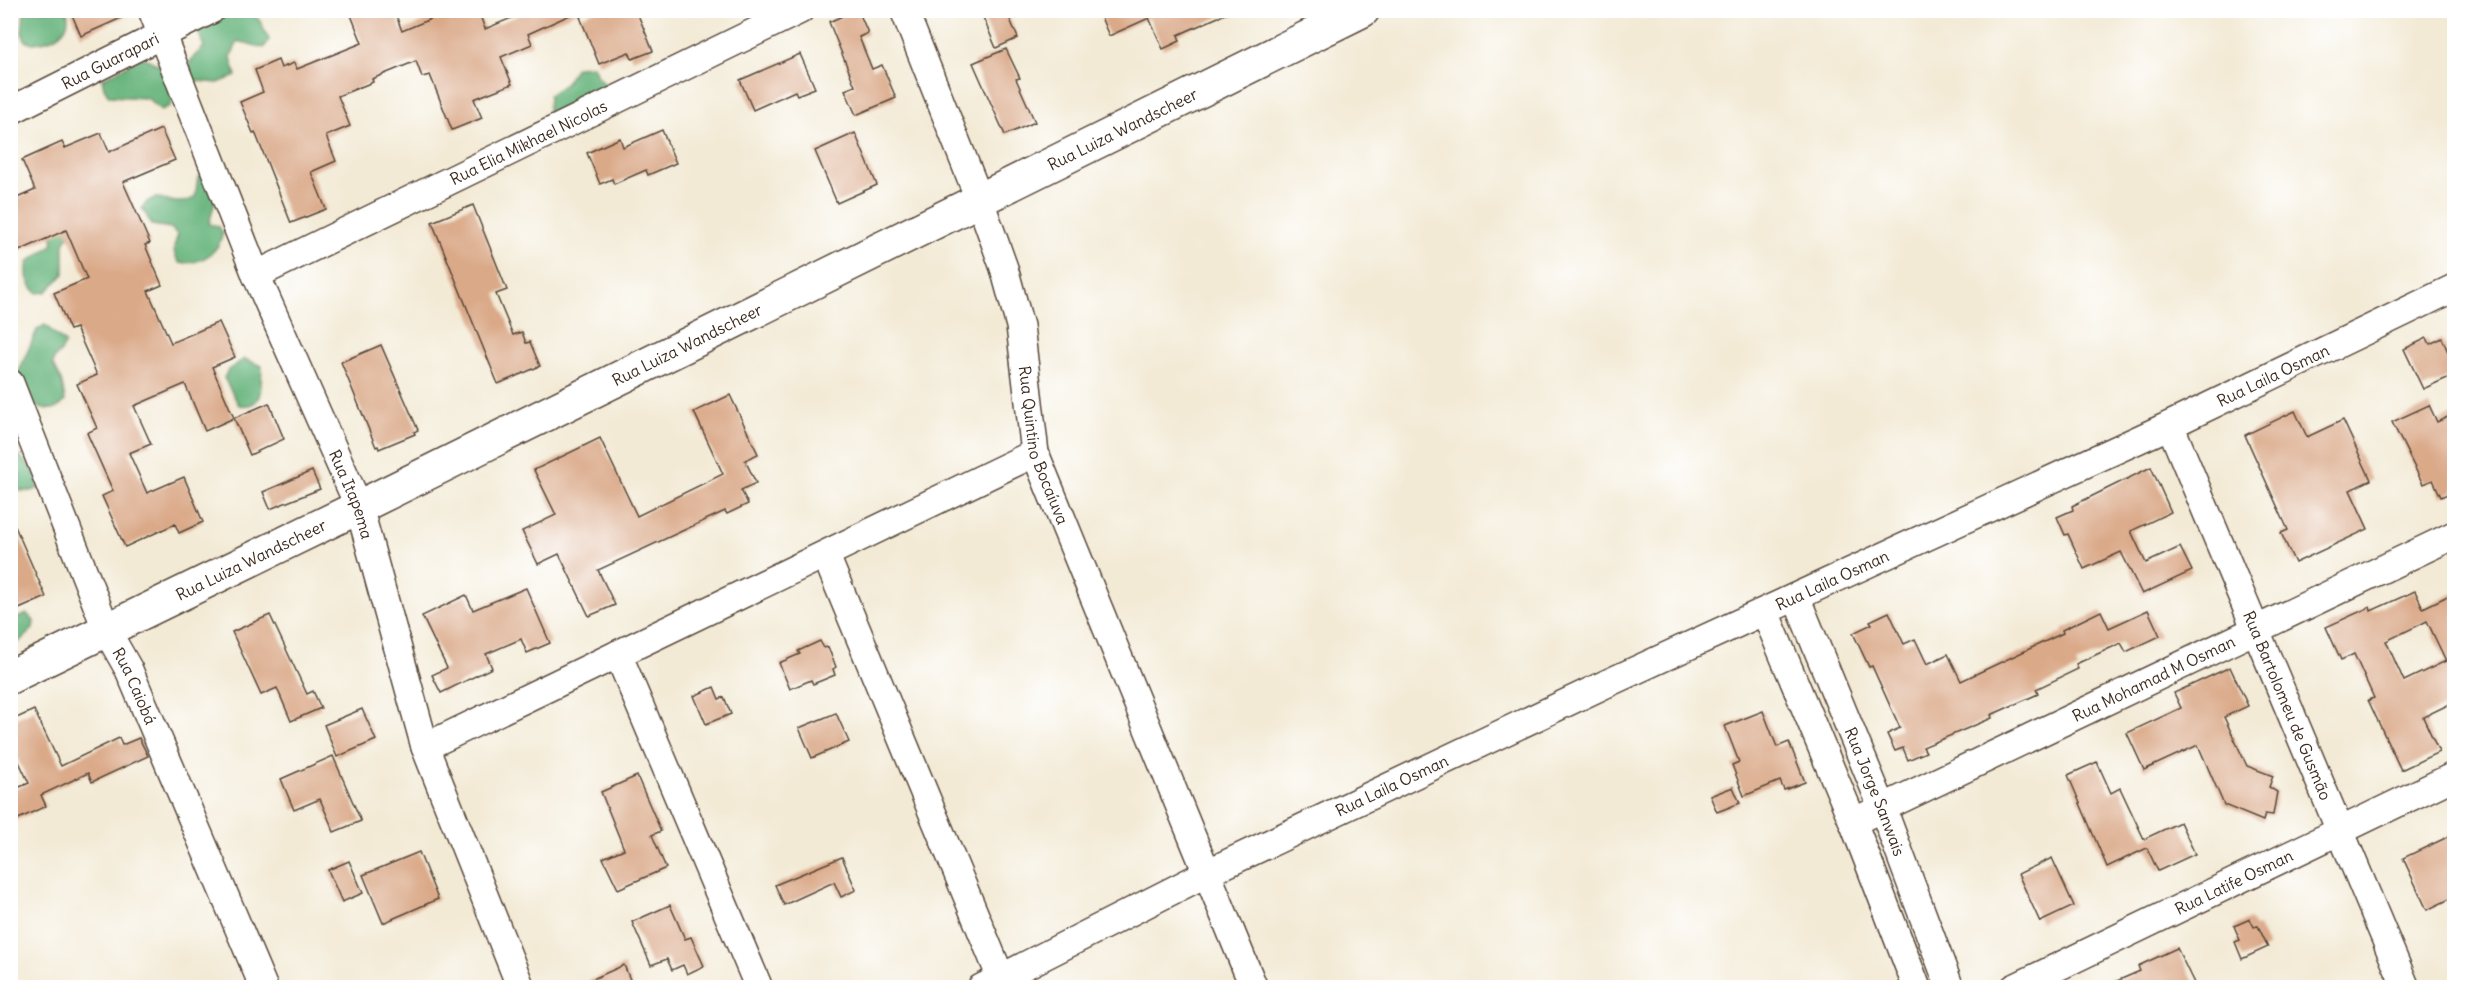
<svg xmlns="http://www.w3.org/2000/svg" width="2465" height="998" viewBox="0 0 2465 998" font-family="Delius,sans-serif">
<rect width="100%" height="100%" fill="#fff"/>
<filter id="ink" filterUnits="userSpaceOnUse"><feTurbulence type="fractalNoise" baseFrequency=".0167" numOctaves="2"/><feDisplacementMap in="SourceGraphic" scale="12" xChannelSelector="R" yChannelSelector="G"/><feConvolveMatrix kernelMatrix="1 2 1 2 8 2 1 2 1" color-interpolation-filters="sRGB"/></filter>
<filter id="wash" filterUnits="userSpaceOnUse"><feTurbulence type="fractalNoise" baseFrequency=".008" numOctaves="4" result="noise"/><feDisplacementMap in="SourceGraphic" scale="24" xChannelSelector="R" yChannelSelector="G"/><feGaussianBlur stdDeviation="1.35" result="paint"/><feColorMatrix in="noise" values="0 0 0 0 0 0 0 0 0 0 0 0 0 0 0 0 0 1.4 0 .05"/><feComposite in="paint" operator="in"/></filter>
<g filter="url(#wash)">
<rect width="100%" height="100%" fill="#f3ead5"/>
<g fill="#69b57e" stroke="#52704e" stroke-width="1.5">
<path d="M 24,11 L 67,11 C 73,34 46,46 26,42 L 22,33 Z"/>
<path d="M 219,13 L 236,16 L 255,15 L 261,23 L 269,40 L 264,48 L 238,41 L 231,57 L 236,76 L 218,83 L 189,80 C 185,63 192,58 204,47 L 197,28 Z"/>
<polygon points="143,57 161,66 174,96 170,106 161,110 147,98 109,96 104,88 102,79"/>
<polygon points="593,66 597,75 609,89 556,120 548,114 549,95 565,84 576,67"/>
<path d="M 206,174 L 215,201 L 209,224 L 218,226 L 223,233 C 218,254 201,264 180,263 C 172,253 173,247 178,235 L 171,228 L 152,225 L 142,208 C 159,184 171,213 195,197 L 198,177 Z"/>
<path d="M 55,221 L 70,232 L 64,244 L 64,274 L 46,292 L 37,293 C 28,285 25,274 28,262 L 52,245 Z"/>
<path d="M 45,325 L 65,343 L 61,352 L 54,358 L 53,366 C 62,377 63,387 65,401 C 54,414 45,409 30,404 L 17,376 L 37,330 Z"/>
<path d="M 244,359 L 262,366 C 260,384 266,409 239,405 L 224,378 L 228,370 Z"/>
<path d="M 10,446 L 33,470 L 39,488 C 28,493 21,492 11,487 Z"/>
<polygon points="27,614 34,621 33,629 11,649 11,620"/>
</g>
<g id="blocks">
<g fill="#daa988" fill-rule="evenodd">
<polygon points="70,10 137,10 137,11 81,36"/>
<polygon points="349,10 394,10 402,31 452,10 478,10 485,29 531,10 581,10 528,34 532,44 501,57 512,84 474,99 482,118 452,130 430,75 422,77 416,61 372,79 373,82 338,96 350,126 326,136 336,161 311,172 326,209 291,223 255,132 253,133 240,102 263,92 255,70 278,60 281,68 294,63 297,69 362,43"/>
<polygon points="596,10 636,10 653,51 632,59 629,52 599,64 580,17"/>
<polygon points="856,10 858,10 868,33 859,37 872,69 882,65 896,98 856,115 845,90 855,86 829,22"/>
<polygon points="980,10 1006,10 1018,38 996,48"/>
<polygon points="1098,10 1234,10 1178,35 1180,41 1163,49 1149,18 1109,36"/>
<polygon points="1006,49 1020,78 1016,79 1035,122 1005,135 973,63"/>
<polygon points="800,54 815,88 797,95 795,91 753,110 740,80"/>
<polygon points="161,129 175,160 123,182 150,243 145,245 162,285 148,291 171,343 219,322 235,357 212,367 234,418 205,431 185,384 134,406 151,444 129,453 147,493 184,477 203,522 179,533 175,524 125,547 102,496 113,491 87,433 97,428 77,384 97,375 76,328 70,330 54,293 87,279 66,230 10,255 10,201 35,190 22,160 62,142 65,148 101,133 109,152"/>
<polygon points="662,130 676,163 648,175 646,170 614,184 612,179 600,184 587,153 620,138 623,147"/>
<polygon points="855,133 877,185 837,203 815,151"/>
<polygon points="473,205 507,290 496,294 513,335 522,332 526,343 530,342 540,366 498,384 432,222"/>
<polygon points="2427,338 2430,344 2442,338 2454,366 2454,375 2423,389 2404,349"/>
<polygon points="381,345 418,430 414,432 415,434 379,449 378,446 376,447 341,362"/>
<polygon points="730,395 758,454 745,460 756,483 741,490 748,504 727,514 725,511 598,570 615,605 589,616 559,554 538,564 522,531 556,515 534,470 600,438 637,516 723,474 694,412"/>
<polygon points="269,403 284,439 250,455 234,418"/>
<polygon points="2429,405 2437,422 2454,414 2454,491 2441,497 2433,480 2423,484 2392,422"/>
<polygon points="2295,411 2307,437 2343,420 2371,480 2350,490 2368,529 2295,563 2281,533 2288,530 2245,435"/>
<polygon points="2151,467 2171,512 2131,531 2146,563 2180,547 2192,571 2142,594 2121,552 2084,569 2068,534 2065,535 2057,517 2073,510 2072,506"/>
<polygon points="312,471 320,489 270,509 263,492"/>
<polygon points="10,515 46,597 10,613"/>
<polygon points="526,588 550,643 527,653 521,639 486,654 492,668 441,693 432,675 447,668 422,616 466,595 473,610"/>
<path d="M 2415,591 L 2423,608 L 2454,593 L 2454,702 L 2423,717 L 2439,752 L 2401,770 L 2368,700 L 2374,698 L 2354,654 L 2341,660 L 2326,627 L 2370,607 L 2371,611 ZM 2427,621 L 2446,661 L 2404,681 L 2386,641 Z"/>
<polygon points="2148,610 2160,636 2126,652 2121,643 2076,664 2078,669 2036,689 2038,694 1991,715 1992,718 1923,747 1926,752 1908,760 1903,748 1895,751 1887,734 1900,728 1872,666 1869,667 1853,633 1872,624 1870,621 1889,612 1904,644 1915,639 1927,664 1948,654 1961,681 2063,633 2062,630 2101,611 2109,628"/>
<polygon points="270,615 307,694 313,691 321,708 291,721 277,688 261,695 232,632"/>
<polygon points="820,641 824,648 828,647 836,667 833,669 835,675 813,684 811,680 790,689 779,663 800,654 798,651"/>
<polygon points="2230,667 2248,706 2224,717 2247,766 2273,776 2269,787 2277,792 2273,815 2265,814 2263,821 2224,805 2198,745 2144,770 2127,733 2181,708 2174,693"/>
<polygon points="714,687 719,699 724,697 731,714 706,724 694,696"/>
<polygon points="362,709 376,740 337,757 324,725"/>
<polygon points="34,710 61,766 119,738 122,745 139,738 148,756 92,782 88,773 41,795 46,806 10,823 10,791 29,783 10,743 10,721"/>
<polygon points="1763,711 1777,747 1789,742 1805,782 1784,790 1780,781 1744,796 1732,765 1739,762 1725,726"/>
<polygon points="836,713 849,742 812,758 799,728"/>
<polygon points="333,756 361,821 334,832 320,799 294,810 281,779"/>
<polygon points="2097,762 2111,793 2120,788 2144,839 2180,822 2195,854 2158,871 2147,848 2107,867 2068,775"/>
<polygon points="637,776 661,831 652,835 666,868 618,889 603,858 624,849 601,792"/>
<polygon points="1733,787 1740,803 1717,812 1710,796"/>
<polygon points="2454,834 2454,897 2427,910 2403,858"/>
<polygon points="419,852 438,899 383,923 363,875"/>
<polygon points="842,857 856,890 841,897 834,882 784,905 775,885"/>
<polygon points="2052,858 2074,906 2040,922 2018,874"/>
<polygon points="349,861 363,893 342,902 328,870"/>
<polygon points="670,905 685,939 691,937 704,966 687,974 683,965 672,970 667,959 651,965 632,922"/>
<polygon points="2250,919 2254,927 2258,926 2268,947 2242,959 2235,942 2240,940 2234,926"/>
<polygon points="2177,948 2194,983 2184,987 2103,987 2140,971 2138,966"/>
<polygon points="624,965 633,987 575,987"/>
</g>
</g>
</g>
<g filter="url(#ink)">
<use href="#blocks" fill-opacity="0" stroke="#574739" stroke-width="1.5"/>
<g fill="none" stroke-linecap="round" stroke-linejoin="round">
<g stroke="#574739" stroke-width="30">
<g id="minor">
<path id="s1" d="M 152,10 L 256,275 L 359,507 L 425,747 L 521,988"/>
<path id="s2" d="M 904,10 L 980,201 L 1004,268 L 1020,326 L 1035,453 L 1254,988"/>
<path id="s3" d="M 10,111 L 211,10"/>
<path id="s4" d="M 256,275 L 800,10"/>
<path id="s5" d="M 10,383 L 107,631 L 129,670 L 264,988"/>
<path id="s6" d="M 2170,425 L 2406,988"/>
<polyline points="826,556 1001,978"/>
<path id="s7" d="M 1796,597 L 1883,809 L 1950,988"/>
<polyline points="1765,612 1853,822 1917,988"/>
<polyline points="618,654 759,988"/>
<polyline points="425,747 1035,453"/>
<path id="s8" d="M 1853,822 L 2454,535"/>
<path id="s9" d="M 981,988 L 1207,873 L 1610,682 L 2170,425 L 2454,288"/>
<path id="s10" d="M 2014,988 L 2454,776"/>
</g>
</g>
<g stroke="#574739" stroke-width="36">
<g id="secondary">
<path id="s11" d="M 10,677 L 359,507 L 1363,10"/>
</g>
</g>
<use href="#minor" stroke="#fff" stroke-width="27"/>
<use href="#secondary" stroke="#fff" stroke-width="33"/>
</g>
</g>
<g text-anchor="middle" stroke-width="6" stroke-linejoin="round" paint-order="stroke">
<g font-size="16" fill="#3b2a1e" stroke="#fff">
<text dy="6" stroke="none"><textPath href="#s3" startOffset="112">Rua Guarapari</textPath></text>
<text dy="6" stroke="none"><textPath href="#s11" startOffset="1240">Rua Luiza Wandscheer</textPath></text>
<text dy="6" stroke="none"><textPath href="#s4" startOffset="303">Rua Elia Mikhael Nicolas</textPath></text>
<text dy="6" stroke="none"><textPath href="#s11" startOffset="754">Rua Luiza Wandscheer</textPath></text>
<text dy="6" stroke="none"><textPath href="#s9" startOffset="1430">Rua Laila Osman</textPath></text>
<text dy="6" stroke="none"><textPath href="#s2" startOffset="459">Rua Quintino Bocaíuva</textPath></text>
<text dy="6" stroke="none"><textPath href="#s1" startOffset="524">Rua Itapema</textPath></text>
<text dy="6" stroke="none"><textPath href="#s11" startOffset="268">Rua Luiza Wandscheer</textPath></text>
<text dy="6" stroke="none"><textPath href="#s9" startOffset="944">Rua Laila Osman</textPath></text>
<text dy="6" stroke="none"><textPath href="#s8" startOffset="333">Rua Mohamad M Osman</textPath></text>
<text dy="6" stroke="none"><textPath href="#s5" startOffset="328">Rua Caiobá</textPath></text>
<text dy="6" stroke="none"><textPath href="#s6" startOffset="304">Rua Bartolomeu de Gusmão</textPath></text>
<text dy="6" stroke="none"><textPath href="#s9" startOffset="458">Rua Laila Osman</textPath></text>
<text dy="6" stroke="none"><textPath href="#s7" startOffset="210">Rua Jorge Sanwais</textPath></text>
<text dy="6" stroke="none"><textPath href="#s10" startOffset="244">Rua Latife Osman</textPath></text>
</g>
</g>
<rect width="2465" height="998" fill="none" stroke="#fff" stroke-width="36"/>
</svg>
